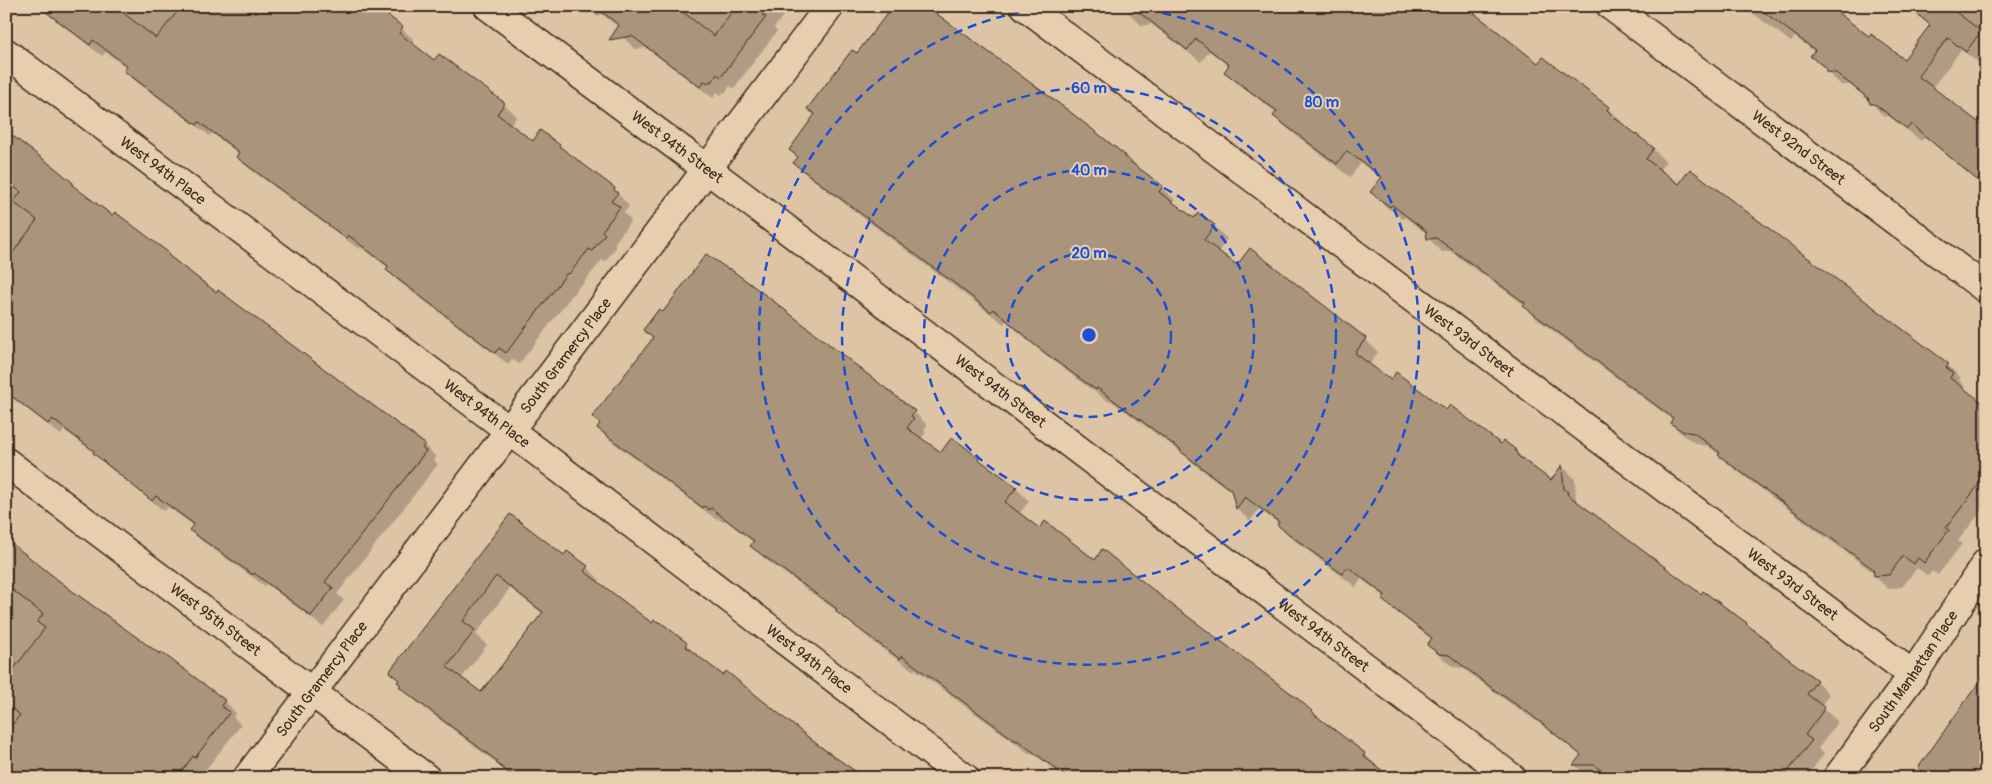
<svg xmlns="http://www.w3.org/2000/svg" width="1992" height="784" viewBox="0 0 1992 784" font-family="Pangolin,sans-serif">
<rect width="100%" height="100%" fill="#dcc4a5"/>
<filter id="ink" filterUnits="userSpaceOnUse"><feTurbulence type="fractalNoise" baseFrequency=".02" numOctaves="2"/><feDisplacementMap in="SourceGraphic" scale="10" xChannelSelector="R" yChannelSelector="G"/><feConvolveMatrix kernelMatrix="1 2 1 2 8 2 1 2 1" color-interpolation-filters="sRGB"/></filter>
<g filter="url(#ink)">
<g fill="#0003" fill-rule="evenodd">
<polygon points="38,6 377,6 414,40 411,44 434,62 504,104 517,116 510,125 533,142 614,189 629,206 624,213 631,220 614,244 616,247 605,262 602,260 581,286 580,285 519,364 512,359 508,364 399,282 387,270 389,268 360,247 359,249 250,169 237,157 239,154 212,133 210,136 138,83 126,71 127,68 106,52 102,56"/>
<polygon points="585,6 790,6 774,28 777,31 734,88 730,86 725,93 723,92 721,95 717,92 713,98 646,48 635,49 623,37 623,30 601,14 598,17"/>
<polygon points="1128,6 1469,6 1471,8 1469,11 1538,65 1608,108 1621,121 1620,123 1653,149 1666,162 1659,170 1679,186 1948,365 1961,378 1959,380 1965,387 1964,389 1984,405 1986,402 1986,505 1958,541 1962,544 1938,575 1932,571 1928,576 1917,568 1902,587 1888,589 1875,576 1874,573 1733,468 1720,455 1708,446 1697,444 1684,436 1671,423 1673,420 1537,319 1525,305 1450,251 1442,252 1428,238 1427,234 1405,217 1403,219 1384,205 1371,192 1382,179 1361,163 1350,177 1288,129 1275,116 1277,113 1239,85 1226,72 1230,67 1209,51 1201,62 1151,24 1142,26 1129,13"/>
<polygon points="1743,6 1839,6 1836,10 1843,18 1904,61 1931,26 1906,6 1986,6 1986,68 1961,50 1932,88 1986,129 1986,188 1925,137 1921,141 1889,116 1884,117 1870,101 1850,85 1841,85 1812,56 1815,52 1795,37 1791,42"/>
<polygon points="809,109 1125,155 1175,200 1172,204 1194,220 1214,226 1227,239 1218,252 1237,267 1365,339 1378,352 1369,365 1391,382 1446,412 1501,446 1514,450 1551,482 1563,467 1575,479 1576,502 1701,596 1746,624 1781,655 1816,681 1829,694 1821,706 1838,722 1818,748 1824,754 1806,778 1587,778 1575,765 1581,756 1545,727 1508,702 1463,668 1454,667 1442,658 1429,645 1433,640 1397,612 1384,599 1385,597 1361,579 1356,587 1291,538 1279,524 1259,509 1250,521 1237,509 1233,493 1194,464 1186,456 1110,400 1109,402 1076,378 1042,352 1006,321 1004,324 808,176 795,163 799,158 791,150 815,116"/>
<polygon points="6,129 84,196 168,254 181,267 424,445 436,457 433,460 438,464 337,594 344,600 323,627 266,584 265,586 203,542 191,530 194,526 168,507 164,511 106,465 95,453 64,430 61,435 6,393"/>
<polygon points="644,330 914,412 927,425 924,430 926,432 921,439 941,454 952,439 1016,488 1029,501 1019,514 1039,530 1095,562 1103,551 1364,754 1378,767 1376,768 1389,778 1066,778 1031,752 1030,754 915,669 914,671 877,645 841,614 765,559 752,546 754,543 725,520 723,522 717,518 717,520 611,441 598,428 601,424 594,417 653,339"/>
<path d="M 511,516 L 564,557 L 587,567 L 600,580 L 598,583 L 652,625 L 686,644 L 699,658 L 817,746 L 516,778 L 414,700 L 400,687 L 402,685 L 399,681 L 391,672 ZM 510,588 L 543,614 L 481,694 L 461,679 L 487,645 L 476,634 Z"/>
<polygon points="6,540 71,591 160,656 161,654 225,701 236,713 233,717 241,725 199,778 6,778"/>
</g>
<g fill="#aa947b" stroke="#3b2a1e" fill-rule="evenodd">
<polygon points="38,6 114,6 156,38 182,6 376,6 403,27 399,33 434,60 439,54 505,103 497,114 533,141 540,130 560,145 559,146 615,188 614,190 618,193 611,201 620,207 602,231 605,234 592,251 589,249 569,274 567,273 506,353 499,348 495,353 386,270 388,266 348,235 346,238 236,157 239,152 199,122 197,125 124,71 127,66 93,40 90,45"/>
<polygon points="594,6 675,6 714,36 736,6 769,6 762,15 766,17 721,77 717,74 712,82 710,81 708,83 704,81 700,87 632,36 609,40 619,25"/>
<polygon points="893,6 926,6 1069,111 1125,155 1124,157 1163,186 1159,192 1194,218 1198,213 1215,225 1204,240 1237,265 1250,248 1366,338 1355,353 1391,380 1396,372 1446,410 1450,405 1501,444 1503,440 1515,449 1518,456 1551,480 1562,465 1564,489 1568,492 1567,494 1701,594 1703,591 1747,623 1746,624 1772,644 1771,646 1817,680 1807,694 1825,708 1805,735 1812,740 1783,778 1611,778 1594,765 1573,765 1581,755 1530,714 1493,689 1449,655 1439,654 1427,645 1432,638 1382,600 1385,595 1348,567 1342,574 1277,525 1279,522 1245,497 1236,509 1231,490 1180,451 1181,450 1097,388 1096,390 1061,365 1027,339 1028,338 993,309 991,312 954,283 793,163 798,157 789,150 815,114 807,109 852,50 857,53"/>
<polygon points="1131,6 1465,6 1538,63 1543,57 1609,107 1607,110 1615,118 1654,148 1646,159 1679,184 1690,169 1949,364 1946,367 1953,373 1950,378 1986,405 1986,475 1946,528 1949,530 1924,563 1918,558 1914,564 1903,556 1889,575 1874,576 1873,569 1718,455 1720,453 1694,433 1682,431 1670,423 1673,418 1523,306 1525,303 1436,238 1427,239 1426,231 1392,205 1390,207 1370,192 1382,177 1347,151 1337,164 1273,116 1277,111 1224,72 1229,65 1196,39 1187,50"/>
<polygon points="1756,6 1829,6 1870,37 1871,34 1904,59 1930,25 1908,6 1948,6 1981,31 1966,52 1948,38 1918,76 1986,128 1986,168 1977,180 1911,124 1907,129 1875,104 1870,104 1868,98 1836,73 1826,72 1826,68 1810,56 1815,50"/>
<polygon points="6,131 55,168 73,183 72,185 112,215 115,212 169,253 168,255 216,292 218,290 425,444 422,448 426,451 325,582 333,588 311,616 254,573 253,575 189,530 194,524 156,496 152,501 93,453 94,451 52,419 48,424 6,392 6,262 37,220 13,202 21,192 6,181"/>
<polygon points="706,254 728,269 729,268 772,300 915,411 911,416 914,418 907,428 941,452 952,437 979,458 978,459 1017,487 1005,502 1039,528 1045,521 1095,560 1102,549 1171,604 1296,697 1314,713 1315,715 1365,753 1363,756 1392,778 1068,778 1017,740 1016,741 1005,733 902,656 900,659 863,632 835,611 837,609 750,546 754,541 711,508 709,510 704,506 703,508 597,428 600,423 592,417 653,338 643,330 659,309 663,312"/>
<path d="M 510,514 L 564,555 L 567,551 L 588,566 L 584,571 L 652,623 L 654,620 L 663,624 L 687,643 L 685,646 L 723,675 L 726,671 L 818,745 L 865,778 L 515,778 L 496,763 L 497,761 L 399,687 L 401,685 L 397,682 L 399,680 L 389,672 ZM 496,576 L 543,612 L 481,692 L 447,667 L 475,630 L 463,621 Z"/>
<polygon points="6,539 71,590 160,654 161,652 225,700 221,706 230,712 195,758 193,756 177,778 6,778 6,732 20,715 6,704 6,679 45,628 37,622 43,614 6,585"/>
<polygon points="1986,672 1986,778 1931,778 1918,768"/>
</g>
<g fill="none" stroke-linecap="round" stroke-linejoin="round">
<g stroke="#3b2a1e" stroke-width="31">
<g id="minor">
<path id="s1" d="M 488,6 L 707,169 L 1512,778"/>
<path id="s2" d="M 1025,6 L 1913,675"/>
<path id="s3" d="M 1611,6 L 1986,289"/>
<path id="s4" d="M 6,53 L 538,452 L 965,778"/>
<path id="s5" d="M 6,462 L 426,778"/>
<path id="s6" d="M 247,778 L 830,6"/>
<path id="s7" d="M 1837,778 L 1913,675 L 1986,563"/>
</g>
</g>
<use href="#minor" stroke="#e6ceae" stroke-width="28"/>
</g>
</g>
<g fill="none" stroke="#1d4ed8" stroke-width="2.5" stroke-dasharray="9 6">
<circle cx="1089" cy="335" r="82"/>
<circle cx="1089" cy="335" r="165"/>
<circle cx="1089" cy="335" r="247"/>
<path d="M1118 6A330 330 0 1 1 1060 6"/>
</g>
<g text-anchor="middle" stroke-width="4" stroke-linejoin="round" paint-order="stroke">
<g font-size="15" fill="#3b2a1e" stroke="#e6ceae">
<text dy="5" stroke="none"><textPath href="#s1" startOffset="236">West 94th Street</textPath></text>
<text dy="5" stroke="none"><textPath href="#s3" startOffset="235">West 92nd Street</textPath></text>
<text dy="5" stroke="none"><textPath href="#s4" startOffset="196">West 94th Place</textPath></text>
<text dy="5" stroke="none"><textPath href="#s2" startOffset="556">West 93rd Street</textPath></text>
<text dy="5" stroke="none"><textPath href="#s6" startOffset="529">South Gramercy Place</textPath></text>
<text dy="5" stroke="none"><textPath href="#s1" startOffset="641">West 94th Street</textPath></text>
<text dy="5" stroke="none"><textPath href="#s4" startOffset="601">West 94th Place</textPath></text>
<text dy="5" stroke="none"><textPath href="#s2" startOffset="961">West 93rd Street</textPath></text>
<text dy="5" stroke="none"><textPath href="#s5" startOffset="262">West 95th Street</textPath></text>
<text dy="5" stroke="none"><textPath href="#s1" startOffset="1046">West 94th Street</textPath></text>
<text dy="5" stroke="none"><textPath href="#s4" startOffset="1006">West 94th Place</textPath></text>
<text dy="5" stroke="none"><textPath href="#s7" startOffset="131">South Manhattan Place</textPath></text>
<text dy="5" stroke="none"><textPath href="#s6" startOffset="124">South Gramercy Place</textPath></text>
</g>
</g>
<circle cx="1089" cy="335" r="8" fill="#1d4ed8" stroke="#e6ceae" stroke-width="2.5"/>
<g font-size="15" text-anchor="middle" font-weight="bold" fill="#1d4ed8" stroke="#e6ceae" stroke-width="4" stroke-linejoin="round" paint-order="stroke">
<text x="1089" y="93">60 m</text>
<text x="1322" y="107">80 m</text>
<text x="1089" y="175">40 m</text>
<text x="1089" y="258">20 m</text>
</g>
<rect width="1992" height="784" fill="none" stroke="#e6ceae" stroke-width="25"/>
<rect x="12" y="12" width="1967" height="759" fill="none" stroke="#3b2a1e" stroke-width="2" filter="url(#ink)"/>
</svg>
